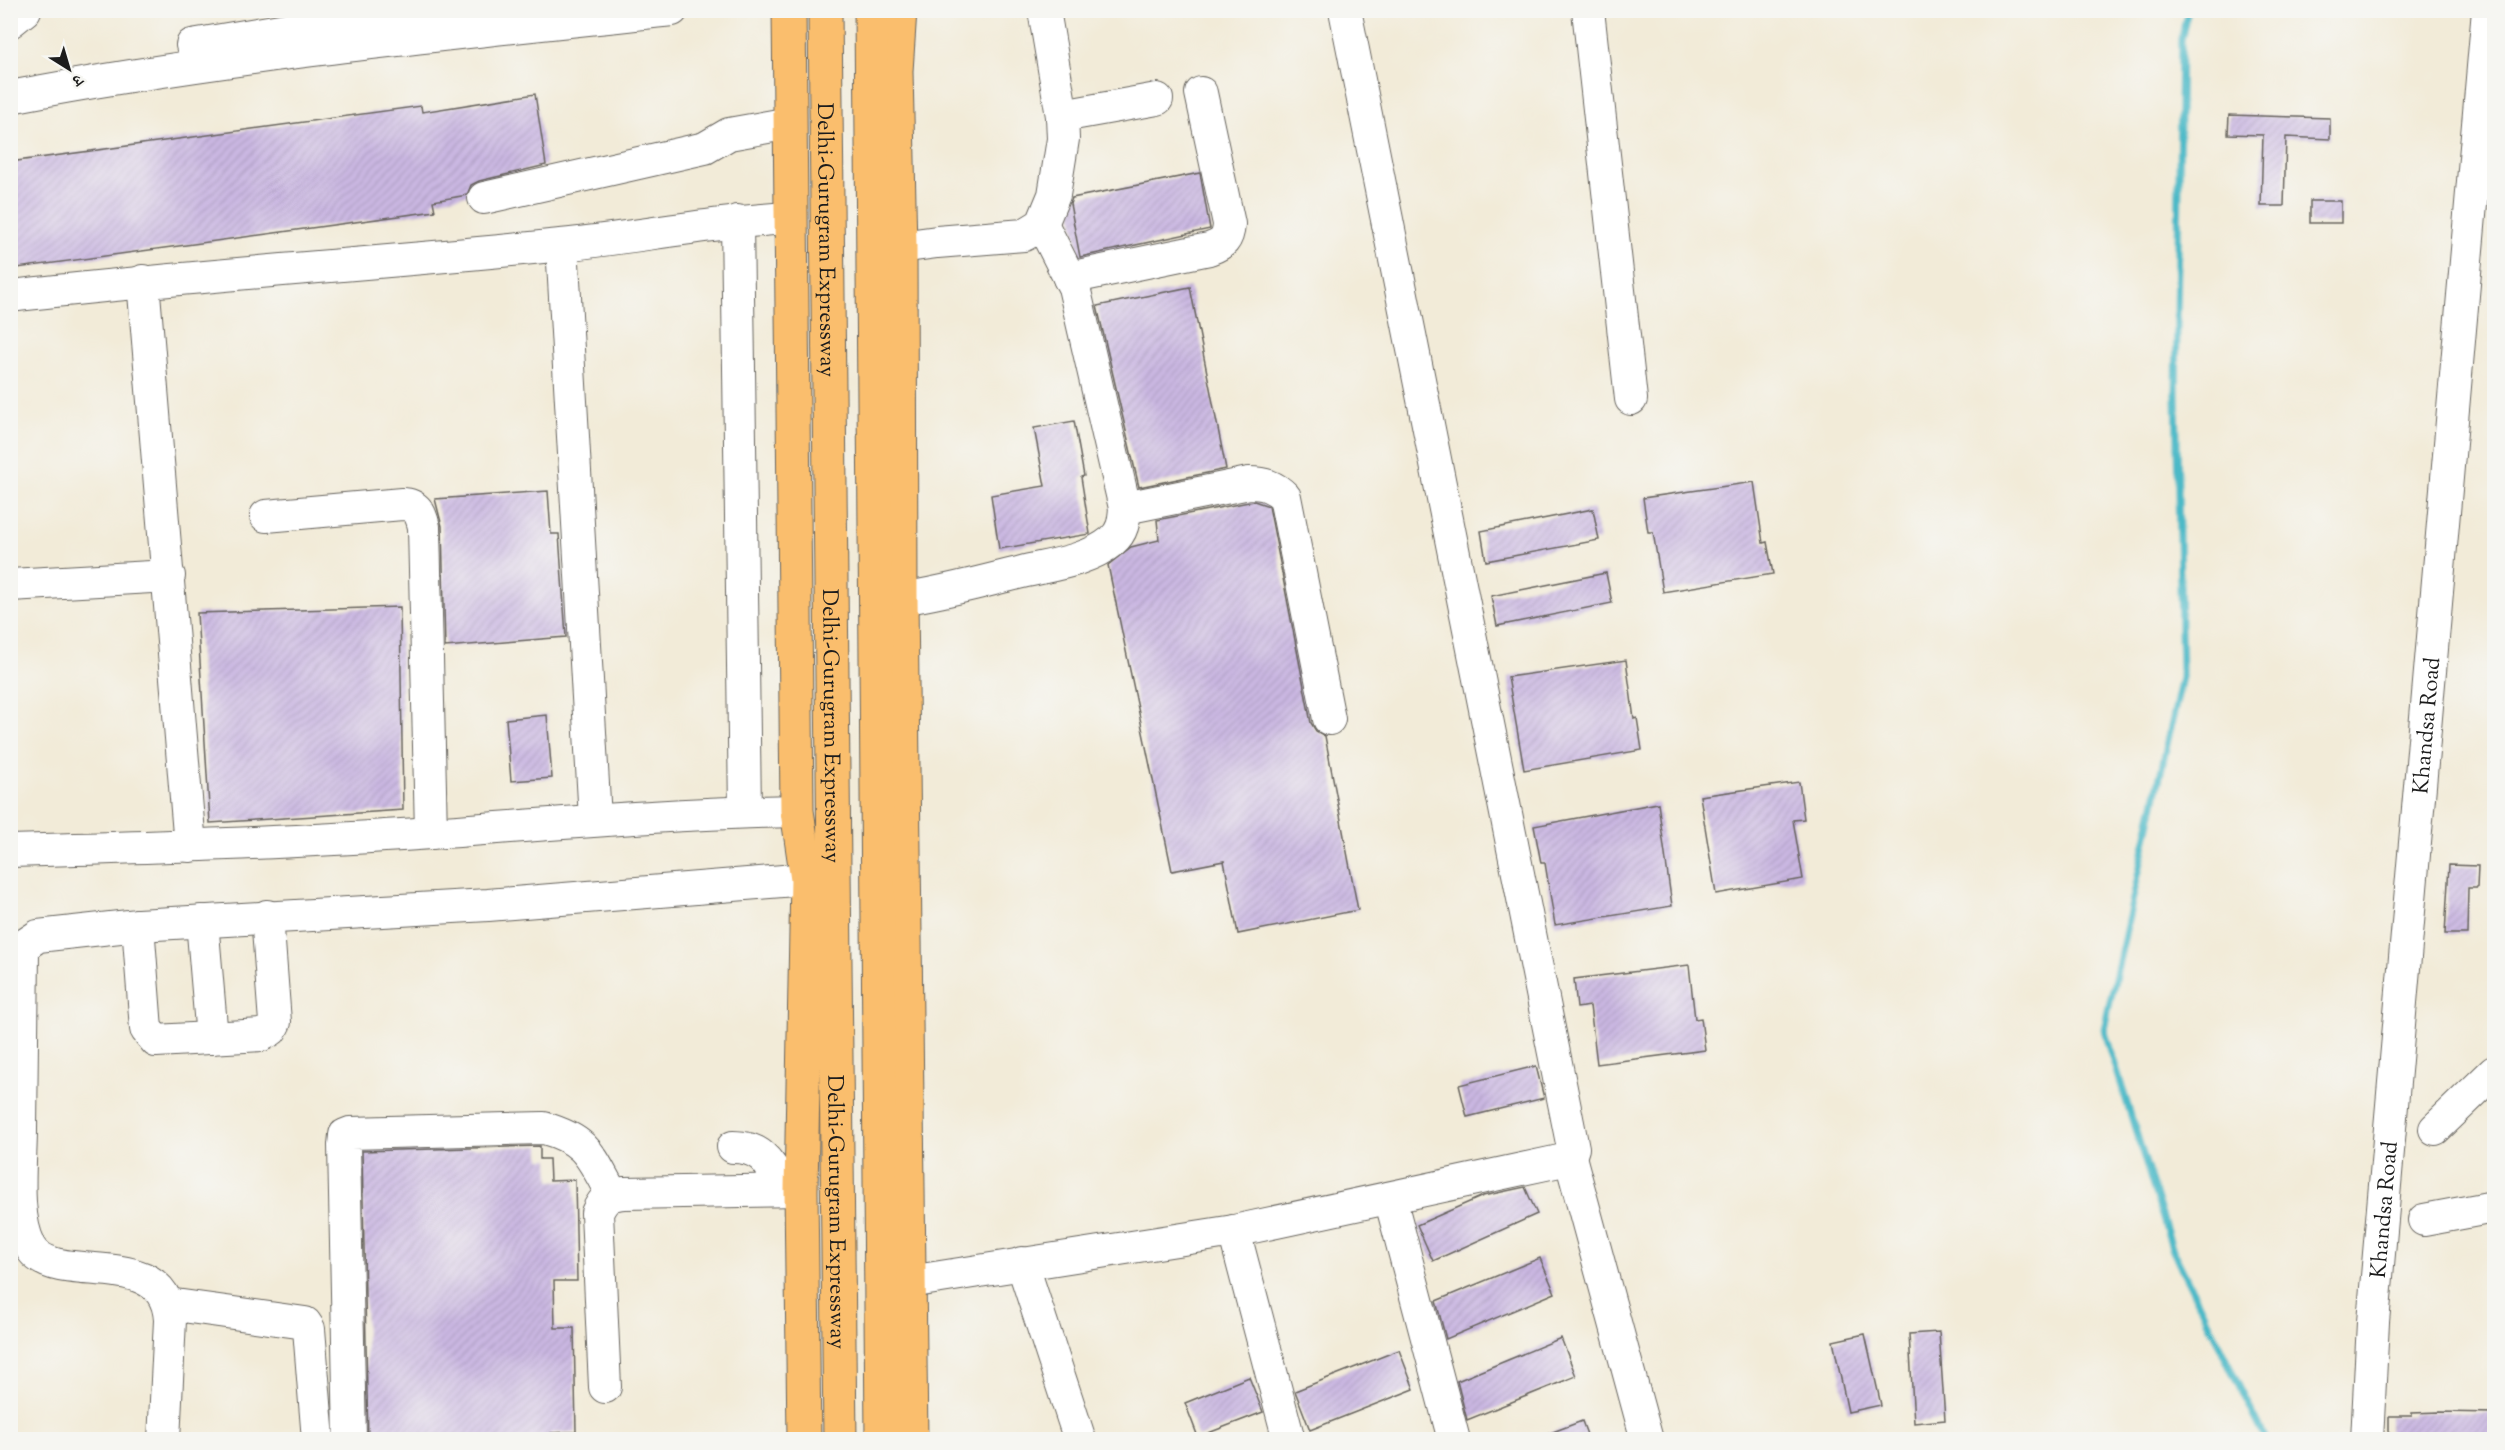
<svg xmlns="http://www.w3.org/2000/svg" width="2505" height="1450" viewBox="0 0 2505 1450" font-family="'Sorts Mill Goudy','Noto Serif Devanagari',serif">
<defs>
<pattern id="building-hatch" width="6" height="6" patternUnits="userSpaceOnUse" patternTransform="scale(1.5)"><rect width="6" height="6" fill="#cab7e2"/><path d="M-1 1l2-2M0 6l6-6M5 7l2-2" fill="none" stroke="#ad9dc1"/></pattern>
</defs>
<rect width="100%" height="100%" fill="#f6f6f2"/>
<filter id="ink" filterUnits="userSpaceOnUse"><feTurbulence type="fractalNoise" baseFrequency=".0167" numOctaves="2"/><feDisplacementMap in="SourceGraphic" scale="12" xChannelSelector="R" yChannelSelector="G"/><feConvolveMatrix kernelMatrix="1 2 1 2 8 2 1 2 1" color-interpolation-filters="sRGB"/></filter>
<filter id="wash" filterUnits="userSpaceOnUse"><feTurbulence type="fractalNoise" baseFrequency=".008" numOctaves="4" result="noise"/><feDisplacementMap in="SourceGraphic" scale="24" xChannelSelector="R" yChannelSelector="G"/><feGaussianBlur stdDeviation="1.35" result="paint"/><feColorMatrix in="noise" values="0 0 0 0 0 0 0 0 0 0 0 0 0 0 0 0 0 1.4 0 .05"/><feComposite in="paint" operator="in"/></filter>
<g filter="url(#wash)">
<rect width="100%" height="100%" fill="#f2ebd8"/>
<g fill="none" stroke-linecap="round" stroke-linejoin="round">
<polyline stroke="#4cb9c7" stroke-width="7" points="2188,10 2181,39 2176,395 2182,677 2104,1029 2173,1251 2266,1440"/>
</g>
<g id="blocks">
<g fill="url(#building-hatch)">
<polygon points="535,94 546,165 479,181 471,185 467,195 433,201 435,211 10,269 10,162 421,106 422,112"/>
<polygon points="2229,115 2330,118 2330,139 2286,137 2284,206 2261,206 2263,135 2228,134"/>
<polygon points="1200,173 1210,229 1080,257 1070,204 1072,198"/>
<rect x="2310" y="201" width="31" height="22"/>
<polygon points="1190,287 1226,469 1139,487 1097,306"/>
<polygon points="1074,421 1084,476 1081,477 1090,534 999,549 991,495 1045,486 1034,428"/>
<polygon points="1754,482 1763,543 1767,542 1773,574 1663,592 1653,532 1648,532 1643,498"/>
<polygon points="548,491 551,534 559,534 566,637 445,647 442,526 435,499"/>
<polygon points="1254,501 1269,506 1311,723 1316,731 1325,736 1358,910 1238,934 1224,861 1172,871 1108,565 1131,547 1159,540 1157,520"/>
<polygon points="1593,509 1599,540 1486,561 1481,531"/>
<polygon points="1606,573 1612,603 1497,626 1491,596"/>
<polygon points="400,607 403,810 210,823 197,613"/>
<polygon points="1626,660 1634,719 1637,718 1642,750 1524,770 1508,677"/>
<polygon points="547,715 552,778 511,781 506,719"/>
<polygon points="1799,782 1804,819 1793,820 1803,879 1716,894 1700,796"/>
<polygon points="1658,803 1672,906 1555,925 1545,863 1541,863 1534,826"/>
<polygon points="2449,865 2478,866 2477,888 2468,888 2467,934 2445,934"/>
<polygon points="1689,965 1695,1019 1701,1018 1705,1050 1597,1064 1590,1006 1577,1008 1574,979"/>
<polygon points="1536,1066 1544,1098 1467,1117 1459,1085"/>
<polygon points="540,1146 540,1159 549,1159 550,1181 575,1180 577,1281 554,1281 555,1328 574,1328 576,1432 551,1433 551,1440 368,1440 362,1151"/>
<polygon points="1525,1187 1537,1214 1433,1261 1417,1225 1483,1196"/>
<polygon points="1540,1258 1555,1293 1446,1339 1436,1301"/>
<polygon points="1939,1332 1945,1420 1914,1423 1909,1334"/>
<polygon points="1865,1334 1881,1405 1848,1412 1833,1341"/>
<polygon points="1561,1338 1576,1376 1467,1420 1457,1381"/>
<polygon points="1399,1350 1414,1389 1310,1430 1295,1391"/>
<polygon points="1249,1377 1263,1412 1198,1437 1185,1403"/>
<polygon points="2440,1412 2494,1413 2494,1440 2389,1440 2389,1416 2412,1416 2412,1413"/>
<polygon points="1582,1421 1589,1440 1538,1440 1537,1438"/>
</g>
</g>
</g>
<g filter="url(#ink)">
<use href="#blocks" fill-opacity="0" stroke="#67645e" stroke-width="1.5"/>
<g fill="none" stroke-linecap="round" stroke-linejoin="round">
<g stroke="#67645e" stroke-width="34">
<g id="minor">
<polyline points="1588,10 1631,399"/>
<polyline points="10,22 25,10"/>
<polyline points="192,45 292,28 452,10"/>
<path d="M 10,97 C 229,55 450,34 672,10"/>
<polyline points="1062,116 1157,99"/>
<polyline points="484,198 705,148 729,134 790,123"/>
<polyline points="737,221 745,812"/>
<polyline points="562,245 595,819"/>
<polyline points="900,247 937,242 1024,235 1042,224 1054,195 1063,139 1062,116 1044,10"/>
<path d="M 1069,278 L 1209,249 C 1223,244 1228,240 1229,224 L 1201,93"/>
<polyline points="143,281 190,846"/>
<path d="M 10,296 C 194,275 378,264 561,245 C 638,237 713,222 791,218"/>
<path d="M 1125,508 L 1249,483 C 1264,483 1274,486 1285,497 L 1329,719"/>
<path d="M 266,516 L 402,504 C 417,504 421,514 424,527 L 431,833"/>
<polyline points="10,585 169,576"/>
<path d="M 901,599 C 942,593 982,582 1022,572 C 1051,565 1088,561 1112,541 C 1123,532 1124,521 1125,508 L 1074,287 L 1042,224"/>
<path d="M 10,851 C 151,847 291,843 431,833 C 553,824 675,813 797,811"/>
<polyline points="202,921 212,1038"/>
<polyline points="138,925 146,1029 156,1041 262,1035 271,1030 275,1022 267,916"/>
<polyline points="2435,1129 2494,1072"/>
<path d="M 733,1147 C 765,1147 770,1166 785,1190"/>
<polyline points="1570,1157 1647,1440"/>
<polyline points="1390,1198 1454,1440"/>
<polyline points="2424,1220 2494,1207"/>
<polyline points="1234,1231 1289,1440"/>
<polyline points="1022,1263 1080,1440"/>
<polyline points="909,1282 1234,1231 1564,1160 1570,1157 1573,1148 1345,10"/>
<polyline points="168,1304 305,1323 309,1329 318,1440"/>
<path d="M 605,1387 L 597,1213 C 603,1199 609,1194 624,1193 L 801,1190"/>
<path d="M 164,1440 L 170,1320 C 165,1241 51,1290 30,1246 C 14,1215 21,1163 21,1129 C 22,1069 22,1010 23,950 L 26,944 L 38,936 L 138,925 L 488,905 L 807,879"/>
<path d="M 350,1440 L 344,1145 L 345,1135 L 350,1133 L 544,1128 C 589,1141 590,1156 612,1194"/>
<path id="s1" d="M 2367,1440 L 2373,1322 L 2488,10"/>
</g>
</g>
<g stroke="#67645e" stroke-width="35">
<g id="major">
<polyline points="789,10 797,811 807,879 801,1190 804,1440"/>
<polyline points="900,10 896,71 900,247 901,599 911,1440"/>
</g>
</g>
<g stroke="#67645e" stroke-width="35">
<g id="highway">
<path id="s2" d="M 825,10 L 840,1440"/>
<polyline points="871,10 882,1440"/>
</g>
</g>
<use href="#minor" stroke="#fff" stroke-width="32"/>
<use href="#major" stroke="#fabe6d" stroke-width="33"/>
<use href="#highway" stroke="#fabe6d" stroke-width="33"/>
</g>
</g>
<g text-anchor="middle" stroke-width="4.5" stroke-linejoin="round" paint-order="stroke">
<g font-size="22" fill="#1c1c1c" stroke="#f6f6f2">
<text dy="8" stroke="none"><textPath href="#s2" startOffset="230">Delhi-Gurugram Expressway</textPath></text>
<text dy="8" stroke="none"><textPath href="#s2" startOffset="716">Delhi-Gurugram Expressway</textPath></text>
<text dy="8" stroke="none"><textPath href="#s1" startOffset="717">Khandsa Road</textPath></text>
<text dy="8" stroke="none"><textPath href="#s1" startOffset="231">Khandsa Road</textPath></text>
<text dy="8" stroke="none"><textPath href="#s2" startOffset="1202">Delhi-Gurugram Expressway</textPath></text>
</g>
</g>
<rect width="2505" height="1450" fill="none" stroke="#f6f6f2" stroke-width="36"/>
<g transform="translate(69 69) rotate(143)" stroke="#f6f6f2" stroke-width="4.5" paint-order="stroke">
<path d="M0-4.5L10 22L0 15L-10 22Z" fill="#1c1c1c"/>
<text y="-9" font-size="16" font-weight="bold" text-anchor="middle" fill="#1c1c1c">उ</text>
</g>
</svg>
